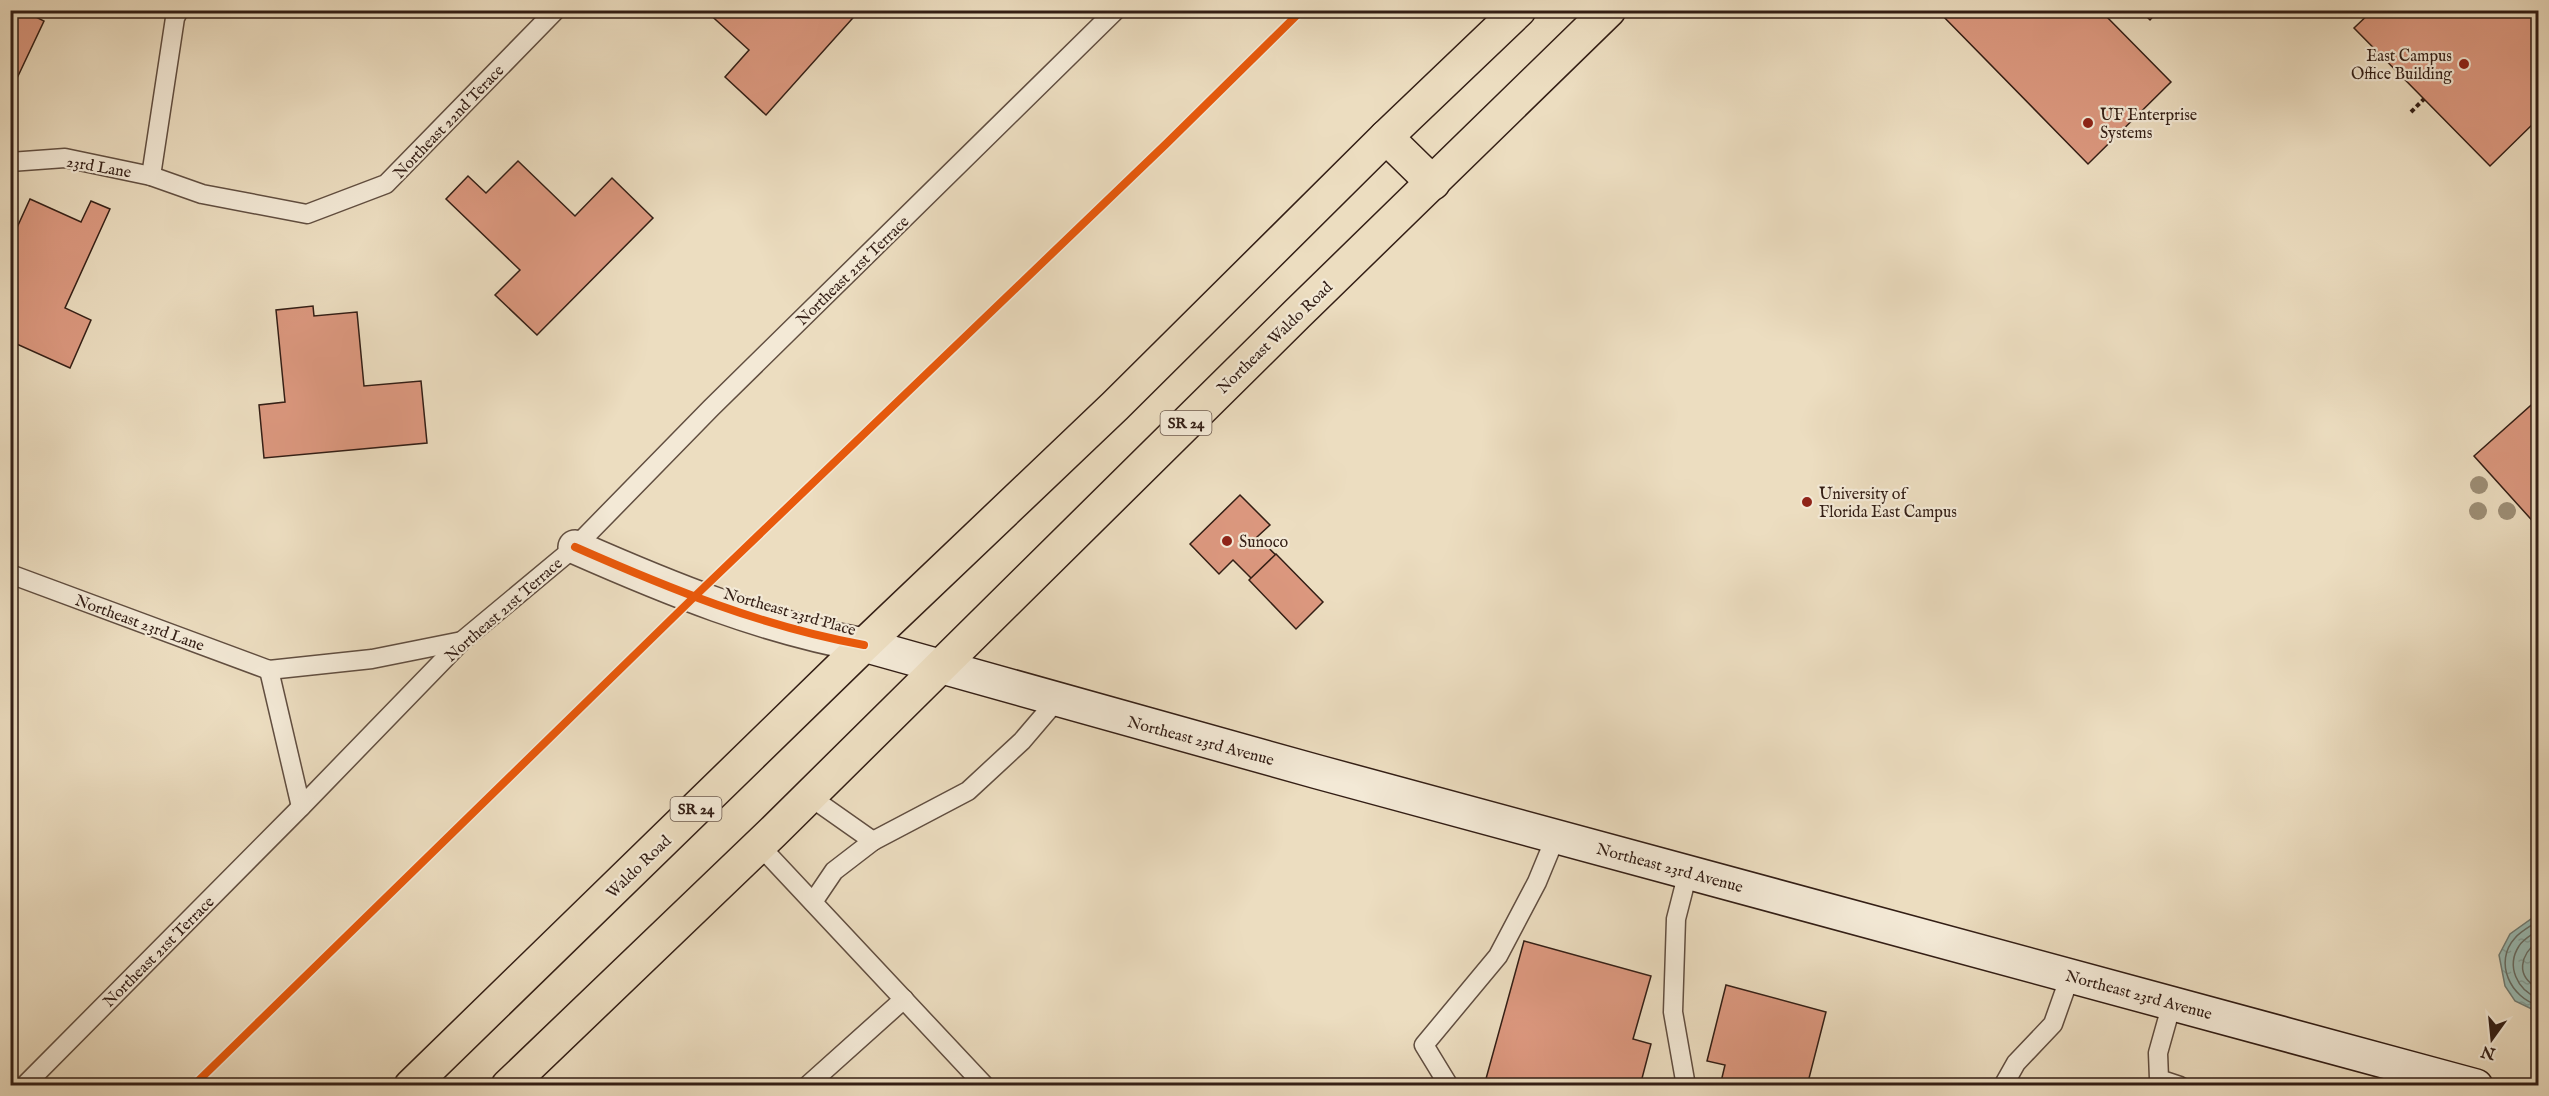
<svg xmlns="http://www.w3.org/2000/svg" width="2549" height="1096" viewBox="0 0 2549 1096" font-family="'IM FELL English',serif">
<defs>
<pattern id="water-ripples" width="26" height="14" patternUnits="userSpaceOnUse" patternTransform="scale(1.5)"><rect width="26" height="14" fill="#99bbb4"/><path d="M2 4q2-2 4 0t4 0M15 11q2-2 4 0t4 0" fill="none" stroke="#84a09a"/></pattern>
</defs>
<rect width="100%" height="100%" fill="#ecddc0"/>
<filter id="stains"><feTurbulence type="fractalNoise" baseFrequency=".00333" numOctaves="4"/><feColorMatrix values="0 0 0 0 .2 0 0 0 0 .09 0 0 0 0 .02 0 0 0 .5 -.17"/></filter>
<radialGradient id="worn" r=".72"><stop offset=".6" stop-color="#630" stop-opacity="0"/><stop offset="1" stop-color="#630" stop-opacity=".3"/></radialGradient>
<polygon fill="url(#water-ripples)" stroke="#707c74" stroke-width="1.5" points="2538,914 2538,1012 2515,1001 2505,986 2499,955 2510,934"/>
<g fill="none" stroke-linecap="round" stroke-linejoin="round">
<g stroke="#666c64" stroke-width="1.5">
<path d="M 2538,921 C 2531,926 2521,931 2515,938 C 2493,962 2511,998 2538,1005"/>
<path d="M 2538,930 C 2532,935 2523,939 2519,946 C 2506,966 2517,990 2538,998"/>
<path d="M 2538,941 C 2520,955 2515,976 2538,988"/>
</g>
</g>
<g fill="#dc987f" stroke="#331e15" stroke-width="1.5">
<polygon points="10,10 22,10 44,21 10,93"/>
<polygon points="705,10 860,10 766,115 725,77 749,50"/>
<polygon points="1937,10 2100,10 2171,82 2088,164"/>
<polygon points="2140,10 2159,10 2150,20"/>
<polygon points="2373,10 2538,10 2538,119 2490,166 2354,28"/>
<polygon points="518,161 575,216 612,178 653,218 537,335 495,295 520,270 446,199 468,176 486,193"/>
<polygon points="30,199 81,222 91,201 110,209 65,308 91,320 70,368 10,341 10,243"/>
<polygon points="313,306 314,316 357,312 364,386 421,381 427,443 264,458 259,405 285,402 276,310"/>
<polygon points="2538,399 2538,527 2474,456"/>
<polygon points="1240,495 1270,525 1257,537 1279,558 1255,582 1233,560 1219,574 1190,544"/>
<polygon points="1276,554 1323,602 1296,629 1249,580"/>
<polygon points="1524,941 1651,976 1633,1039 1651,1044 1640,1086 1484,1086"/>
<polygon points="1726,985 1826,1012 1807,1086 1791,1086 1766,1079 1765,1086 1720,1086 1725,1065 1707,1061"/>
<polygon points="2021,1080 2040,1086 2019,1086"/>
</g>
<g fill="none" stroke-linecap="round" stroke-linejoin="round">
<g stroke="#614e40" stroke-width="21">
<g id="lane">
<polyline points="10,162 65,158 151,176 202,194 307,214 386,184 556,10"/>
<polyline points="151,176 175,18 179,10"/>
<polyline points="10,574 269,670 372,659 462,641"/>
<polyline points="269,670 301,807"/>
<polyline points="809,796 873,841 968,791 1022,741 1057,700"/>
<polyline points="759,845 985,1086"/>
<polyline points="813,902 834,871 873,841"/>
<polyline points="2172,1003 2158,1053 2159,1079 2180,1086"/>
<polyline points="24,1086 301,807 462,641 575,547 711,408 1116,10"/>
<polyline points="807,1086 904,999"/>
<polyline points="1449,1086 1424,1045 1498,956 1537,882 1556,836"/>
<polyline points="1686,1086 1673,1012 1676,919 1688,872"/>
<polyline points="2003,1086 2016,1063 2053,1024 2070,976"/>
</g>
</g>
<g stroke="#614e40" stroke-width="36">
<path id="street" d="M 575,547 C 668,588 763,627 864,645"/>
</g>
<g stroke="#331e15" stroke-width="36">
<polyline id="secondary" points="864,645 1318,772 2476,1086"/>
</g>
<g stroke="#331e15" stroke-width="36">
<g id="highway">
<polyline points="1386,137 1433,183"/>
<polyline points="411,1086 864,645 1115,406 1386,137 1519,10"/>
<polyline points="508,1086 773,832 1297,314 1609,10"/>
</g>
</g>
<polyline stroke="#331e15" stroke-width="4" stroke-dasharray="4.5 3" stroke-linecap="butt" points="2411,112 2424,99"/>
<use href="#lane" stroke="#f3e9d6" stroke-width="18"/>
<use href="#street" stroke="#f3e9d6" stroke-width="33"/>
<use href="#secondary" stroke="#f3e9d6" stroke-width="33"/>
<use href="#highway" stroke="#ecddc0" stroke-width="33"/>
<g stroke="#f3e9d6" stroke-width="11">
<g id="cycleway">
<path d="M 575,547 C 668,588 763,627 864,645"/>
<polyline points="193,1086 693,598 1166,144 1302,10"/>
</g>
</g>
<use href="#cycleway" stroke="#e8590c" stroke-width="8"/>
</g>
<g fill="#9d8e76">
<circle cx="2479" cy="485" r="9"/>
<circle cx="2478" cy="511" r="9"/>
<circle cx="2507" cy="511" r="9"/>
</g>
<g fill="#8f2418" stroke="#f3e9d6" stroke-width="2">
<circle cx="2464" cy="64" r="6"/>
<circle cx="2088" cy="123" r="6"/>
<circle cx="1807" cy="502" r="6"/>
<circle cx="1227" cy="541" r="6"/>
</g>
<g text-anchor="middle" stroke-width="4.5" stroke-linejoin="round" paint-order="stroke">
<g fill="#f3e9d6" stroke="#6d5b4f" stroke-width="1.5">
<rect x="1160.5" y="411" width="51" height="24" rx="4.5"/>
<rect x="670.5" y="797" width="51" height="24" rx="4.5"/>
</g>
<g font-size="15" font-weight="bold" fill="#331e15">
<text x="1186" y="428">SR 24</text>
<text x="696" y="814">SR 24</text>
</g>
<g font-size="16" fill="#331e15" stroke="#f3e9d6" text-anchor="start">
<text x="2452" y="61" text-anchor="end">East Campus<tspan x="2452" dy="18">Office Building</tspan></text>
<text x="2100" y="120">UF Enterprise<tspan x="2100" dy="18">Systems</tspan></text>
<text x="1819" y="499">University of<tspan x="1819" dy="18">Florida East Campus</tspan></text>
<text x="1239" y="547">Sunoco</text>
</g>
<g font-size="16" fill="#331e15" stroke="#f3e9d6">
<text transform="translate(448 121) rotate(-46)" y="6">Northeast 22nd Terace</text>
<text transform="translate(99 166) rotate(10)" y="6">23rd Lane</text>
<text transform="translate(852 270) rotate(-44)" y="6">Northeast 21st Terrace</text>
<text transform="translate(1274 337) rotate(-44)" y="6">Northeast Waldo Road</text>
<text transform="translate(503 609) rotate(-41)" y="6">Northeast 21st Terrace</text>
<text transform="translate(790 611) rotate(16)" y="6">Northeast 23rd Place</text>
<text transform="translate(140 622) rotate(20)" y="6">Northeast 23rd Lane</text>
<text transform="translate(1201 740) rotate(15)" y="6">Northeast 23rd Avenue</text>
<text transform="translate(638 866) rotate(-44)" y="6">Waldo Road</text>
<text transform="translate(1670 867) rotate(15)" y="6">Northeast 23rd Avenue</text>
<text transform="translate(158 951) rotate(-45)" y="6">Northeast 21st Terrace</text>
<text transform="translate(2139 994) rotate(15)" y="6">Northeast 23rd Avenue</text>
</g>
</g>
<rect width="2549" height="1096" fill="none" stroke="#ecddc0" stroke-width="36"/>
<rect x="12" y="12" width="2525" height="1072" fill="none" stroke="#331e15" stroke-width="3"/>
<rect x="18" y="18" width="2513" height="1060" fill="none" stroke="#331e15" stroke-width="1.5"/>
<g transform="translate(2492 1039) rotate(195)" stroke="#f3e9d6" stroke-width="4.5" paint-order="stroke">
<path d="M0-4.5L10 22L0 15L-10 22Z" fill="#331e15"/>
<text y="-9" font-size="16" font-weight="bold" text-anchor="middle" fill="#331e15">N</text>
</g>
<rect width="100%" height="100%" filter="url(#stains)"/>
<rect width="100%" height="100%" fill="url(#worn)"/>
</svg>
